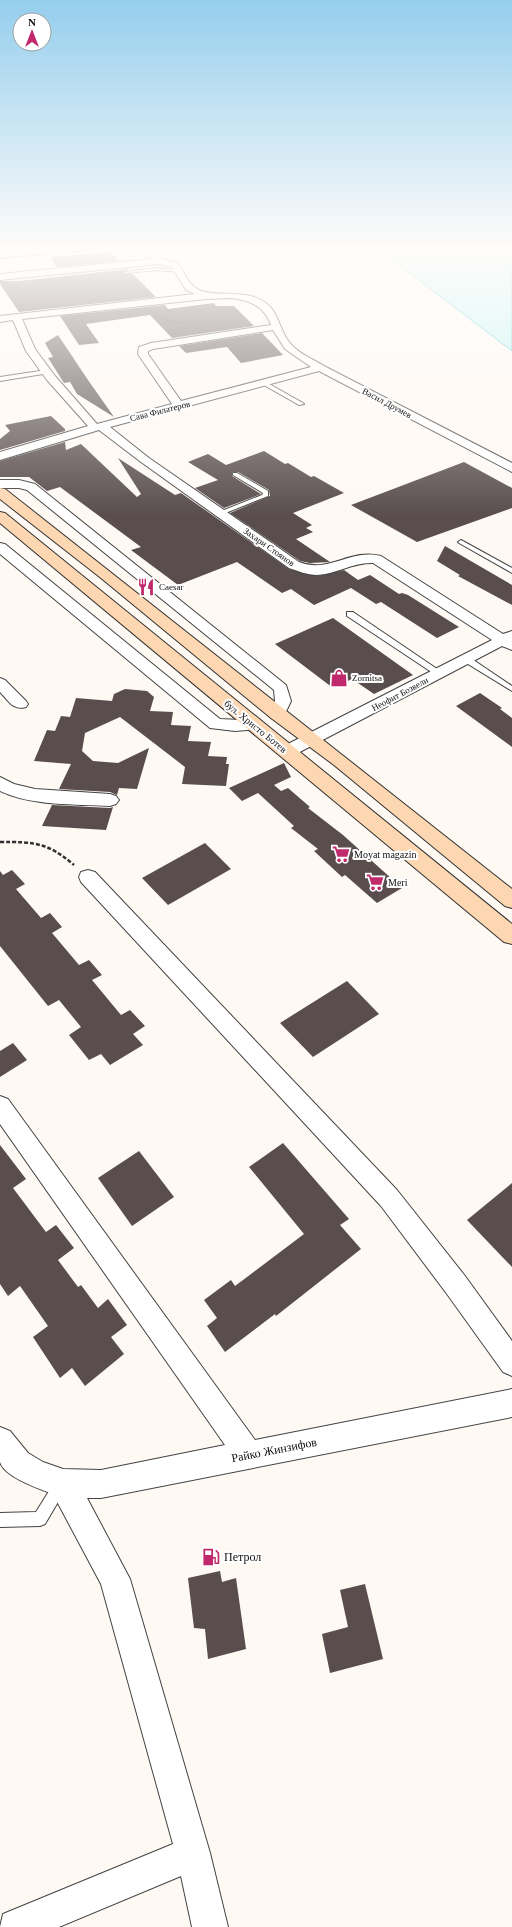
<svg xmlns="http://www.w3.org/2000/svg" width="512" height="1927" viewBox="0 0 512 1927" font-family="'Times New Roman',serif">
<rect width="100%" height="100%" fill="#fff9f4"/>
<polygon fill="#b9f5f5" stroke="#41cacb" points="375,247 512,247 512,351"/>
<g fill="#594d4d">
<polygon points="110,252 119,261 56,267 51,257"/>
<polygon points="128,269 129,270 123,271 123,273 133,274 156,297 19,312 0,284 0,281 19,281"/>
<polygon points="214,303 216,306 234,306 254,326 172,338 150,315 86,324 99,343 79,345 60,316 165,305 168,309"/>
<polygon points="262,333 283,355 241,363 227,347 186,353 179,346"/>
<polygon points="58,335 88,380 114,417 77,394 70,382 64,383 50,361 48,358 53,357 45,343"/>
<polygon points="51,416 65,429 65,431 0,450 0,439 10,431 5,425"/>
<polygon points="65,442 66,450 81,444 137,497 141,494 118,458 175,495 181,493 289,569 317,576 344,570 358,580 370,575 399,594 402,593 408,595 459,627 437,638 381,602 376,604 351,588 314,605 291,589 282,593 237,562 178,585 131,550 141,547 60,487 47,491 29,477 0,477 0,461"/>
<polygon points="264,451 285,464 288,463 311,477 314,476 344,493 293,513 312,525 306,528 313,532 296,539 330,562 310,563 300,561 230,513 270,496 269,490 238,472 232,472 232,476 261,494 224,508 195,488 218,480 188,462 208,454 226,465"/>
<polygon points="464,462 512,488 512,508 417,542 351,505"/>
<polygon points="445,546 512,585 512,605 458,576 460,575 437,561"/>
<polygon points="333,618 413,675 374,694 352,679 333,688 275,644"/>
<polygon points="125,689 147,691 154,697 150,711 173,712 171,725 191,726 188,741 211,742 208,756 227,757 226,764 229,764 226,786 182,784 185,767 120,717 85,733 82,751 93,761 118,763 149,748 137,789 119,788 117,795 110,792 59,789 71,764 34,761 47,730 55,731 61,716 70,717 76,698 112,701 114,694"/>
<polygon points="480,693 502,708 500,709 512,718 512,747 456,706"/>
<polygon points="284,763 291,777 274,785 281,791 288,788 310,807 308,808 343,835 402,888 377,903 345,875 342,877 314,851 318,849 291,828 294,826 258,793 242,801 229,788"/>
<polygon points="52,805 110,808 113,807 106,830 42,826"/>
<polygon points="205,843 231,869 168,905 142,878"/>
<polygon points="12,870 25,884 16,889 41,918 50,913 62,927 52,933 79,965 89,960 102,975 92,980 121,1015 130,1010 145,1026 133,1034 143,1045 110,1065 101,1054 89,1060 69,1035 81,1027 59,1000 48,1006 0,946 0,871 3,875"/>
<polygon points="347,981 379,1014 313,1057 280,1023"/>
<polygon points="13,1043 27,1060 0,1077 0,1051"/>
<polygon points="283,1143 349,1219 340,1225 361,1249 276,1316 275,1314 225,1352 207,1326 217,1318 204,1300 231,1280 235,1286 304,1234 249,1167"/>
<polygon points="0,1145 26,1179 13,1188 46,1232 56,1225 74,1248 58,1260 78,1287 81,1285 98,1308 108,1299 127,1325 111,1337 124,1354 85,1386 72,1368 60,1378 33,1337 48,1326 20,1286 8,1296 0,1284"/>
<polygon points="139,1151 174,1197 132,1226 98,1178"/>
<polygon points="512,1183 512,1267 467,1220"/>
<polygon points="220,1571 222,1582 236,1578 246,1649 208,1659 205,1629 194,1628 188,1578"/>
<polygon points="365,1584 383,1659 330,1673 322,1634 348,1627 340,1590"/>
</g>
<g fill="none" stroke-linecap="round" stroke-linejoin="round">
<g stroke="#434343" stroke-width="2">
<g id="service">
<polygon points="157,268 182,271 180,272 157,270 126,273 124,272"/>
<polygon points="47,370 49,373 0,381 0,377"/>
<polygon points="264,381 303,403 304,404 299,405 262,384 261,383"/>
<polygon points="233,473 237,473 268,491 268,496 223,514 219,514 219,512 262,495 263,493 233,475"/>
<polygon points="461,540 512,568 512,573 459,543 458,542"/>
<polygon points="347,612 353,612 443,673 442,675 436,675 347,616"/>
<polygon points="463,657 469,657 512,686 512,691 463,661"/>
<polygon points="61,1478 66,1480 68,1485 45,1524 40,1526 0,1527 0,1513 36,1512 56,1480"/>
</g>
</g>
<g stroke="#434343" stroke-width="2">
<g id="minor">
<path d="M 141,247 L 149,247 L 162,259 L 178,263 C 183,270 187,281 193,286 C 210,301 243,286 266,303 C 278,312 279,327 287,339 C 295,352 311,358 324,366 L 512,463 L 512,472 L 319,371 L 110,427 L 149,458 L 299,562 C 330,574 349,548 381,556 L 503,634 L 512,631 L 512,650 L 502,646 L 294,755 L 288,756 L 282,755 L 280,751 L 282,747 L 492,640 L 373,563 C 353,562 337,574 317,575 C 307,575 298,571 289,568 L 141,462 L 99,430 L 0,460 L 0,452 L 88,426 L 47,380 L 26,351 L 13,320 L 0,322 L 0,316 L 195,294 L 186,290 L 172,267 L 159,264 L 0,280 L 0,274 L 152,259 ZM 230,298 C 250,300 264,306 271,325 L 151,343 L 139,347 L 138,354 L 172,404 L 97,424 L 55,376 L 35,349 L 22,319 L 206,299 ZM 273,330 L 285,349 L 311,367 L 181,401 L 148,354 L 148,351 L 153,349 Z"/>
<polygon points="0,480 19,480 35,484 286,685 291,701 283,718 277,719 271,718 269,714 275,701 274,690 27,490 19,488 0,488"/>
<polygon points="0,543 5,544 220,719 260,721 262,725 260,729 235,731 210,728 0,554"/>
<path d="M 0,678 L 5,680 L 26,701 L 28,704 L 26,707 C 13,711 8,700 0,692 Z"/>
<path d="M 0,777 L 14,784 L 35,789 L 110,794 L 116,796 L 119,800 L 116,804 L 110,806 C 77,804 30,806 0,791 Z"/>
<polygon points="88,870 95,872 397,1190 465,1276 512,1341 512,1376 503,1372 447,1294 381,1206 81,882 79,877 81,872"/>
<path d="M 0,1096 L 8,1099 L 255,1440 L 512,1389 L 512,1417 L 101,1498 L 87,1498 L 130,1579 L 210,1853 L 228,1927 L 192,1927 L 181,1876 L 59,1927 L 0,1927 L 3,1914 L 173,1844 L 101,1584 L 53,1494 C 40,1489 4,1477 0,1462 C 0,1452 0,1438 0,1427 L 10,1431 L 28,1453 L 43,1462 L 63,1469 L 101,1470 L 225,1445 L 0,1124 Z"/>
</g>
</g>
<g stroke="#323232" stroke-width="2">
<g id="secondary">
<polygon points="63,247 95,247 90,250 0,258 0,252"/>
<polygon points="0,488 5,489 512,889 512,908 505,906 334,765 271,718 101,578 0,499"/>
<polygon points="0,512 5,513 512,924 512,944 504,942 0,523"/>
</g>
</g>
<polyline stroke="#323232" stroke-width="1" stroke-dasharray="2 1" stroke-linecap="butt" points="157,317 174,322 188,323"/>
<path stroke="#323232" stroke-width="2.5" stroke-dasharray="4 2" stroke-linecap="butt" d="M 0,842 C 34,842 47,842 74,865"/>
<use href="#service" fill="#fff" fill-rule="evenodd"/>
<use href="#minor" fill="#fff" fill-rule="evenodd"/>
<use href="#secondary" fill="#fdd7b1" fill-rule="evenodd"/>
</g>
<linearGradient id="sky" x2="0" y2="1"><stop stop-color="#95ceed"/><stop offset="0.48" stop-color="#fffcfa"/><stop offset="1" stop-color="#fffcfa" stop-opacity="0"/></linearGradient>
<rect width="512" height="516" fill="url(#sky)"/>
<defs>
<g id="restaurant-bare" transform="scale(1.38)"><path d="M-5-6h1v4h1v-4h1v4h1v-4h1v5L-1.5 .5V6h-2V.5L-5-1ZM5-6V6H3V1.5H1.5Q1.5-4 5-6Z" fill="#c0296b" stroke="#fff" stroke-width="2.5" paint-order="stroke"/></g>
<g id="shop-bare" transform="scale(1.38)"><path d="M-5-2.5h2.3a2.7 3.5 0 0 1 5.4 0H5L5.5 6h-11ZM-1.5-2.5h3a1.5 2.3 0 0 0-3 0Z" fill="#c0296b" stroke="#fff" stroke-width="2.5" paint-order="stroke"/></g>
<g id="supermarket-bare" transform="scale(1.38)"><path d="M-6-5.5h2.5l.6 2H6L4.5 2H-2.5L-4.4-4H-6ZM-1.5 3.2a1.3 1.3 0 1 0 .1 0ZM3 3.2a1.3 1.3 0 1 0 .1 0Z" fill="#c0296b" stroke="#fff" stroke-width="2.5" paint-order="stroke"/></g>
<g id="fuel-bare" transform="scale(1.38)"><path d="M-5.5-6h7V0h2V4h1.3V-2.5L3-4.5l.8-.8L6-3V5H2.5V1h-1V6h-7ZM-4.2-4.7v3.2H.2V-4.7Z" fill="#c0296b" stroke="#fff" stroke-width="2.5" paint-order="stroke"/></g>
</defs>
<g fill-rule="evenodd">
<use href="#restaurant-bare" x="146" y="587"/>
<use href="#shop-bare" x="339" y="678"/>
<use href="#supermarket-bare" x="341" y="854"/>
<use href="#supermarket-bare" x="375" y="882"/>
<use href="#fuel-bare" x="211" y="1557"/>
</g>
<g text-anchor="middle" stroke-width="4" stroke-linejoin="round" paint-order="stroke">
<g font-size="9" fill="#101010" stroke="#fff">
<text transform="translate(387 403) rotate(28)" y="3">Васил Друмев</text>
<text transform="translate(160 411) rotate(-14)" y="3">Сава Филатеров</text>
<text transform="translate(269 547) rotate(35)" y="3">Захари Стоянов</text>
<text transform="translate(400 694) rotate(-28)" y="3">Неофит Бозвели</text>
</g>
<g font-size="9" fill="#101010" stroke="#fff" text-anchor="start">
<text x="159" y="590">Caesar</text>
<text x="352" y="681">Zornitsa</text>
</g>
<g font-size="10" fill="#101010" stroke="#fff">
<text transform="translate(256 726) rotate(39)" y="4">бул. Христо Ботев</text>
</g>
<g font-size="10" fill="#101010" stroke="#fff" text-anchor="start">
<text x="354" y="858">Moyat magazin</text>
<text x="388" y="886">Meri</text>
</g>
<g font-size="12" fill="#101010" stroke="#fff">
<text transform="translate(274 1450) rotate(-11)" y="4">Райко Жинзифов</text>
</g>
<g font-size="12" fill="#101010" stroke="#fff" text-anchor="start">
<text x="224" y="1561">Петрол</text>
</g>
</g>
<g transform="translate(32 32)"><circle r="19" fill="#ffffff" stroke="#9f9f9f"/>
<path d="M0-3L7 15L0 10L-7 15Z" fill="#c0296b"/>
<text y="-6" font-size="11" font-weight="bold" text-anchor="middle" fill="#101010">N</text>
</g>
</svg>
